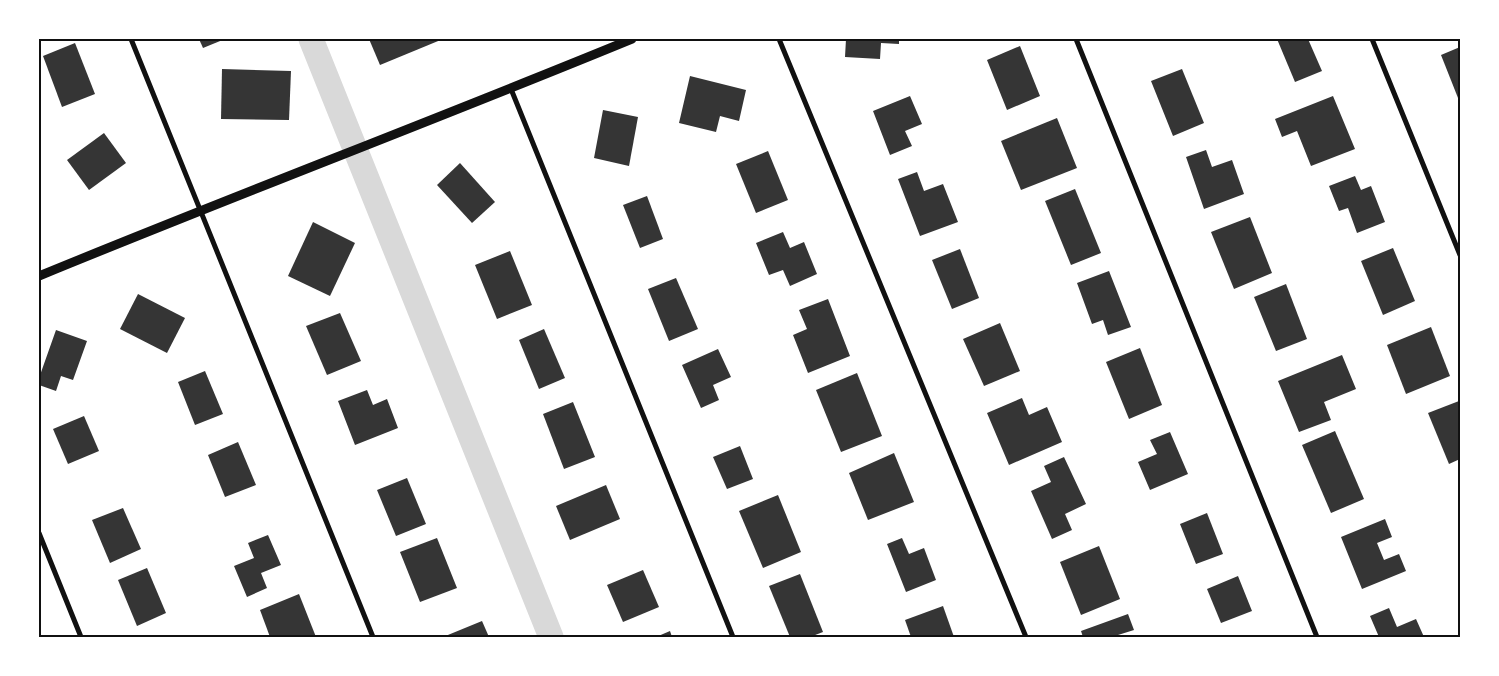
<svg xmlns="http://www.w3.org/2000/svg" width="1499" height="676" viewBox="0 0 1499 676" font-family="'Nunito Sans',sans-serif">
<rect width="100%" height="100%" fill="#fff"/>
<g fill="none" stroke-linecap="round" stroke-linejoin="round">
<polyline stroke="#d9d9d9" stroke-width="25" points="311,39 551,637"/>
</g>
<g fill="#353535">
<polygon points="199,39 225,39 203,48"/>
<polygon points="369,39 443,39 380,65"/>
<polygon points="846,39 899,39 899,44 881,43 880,59 845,57"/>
<polygon points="1277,39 1308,39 1322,71 1295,82"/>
<polygon points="75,43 95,94 62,107 43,56"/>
<polygon points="1020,46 1040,96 1007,110 987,60"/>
<polygon points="1460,47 1460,103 1441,55"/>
<polygon points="222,69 291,71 289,120 221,119"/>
<polygon points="1182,69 1204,123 1173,136 1151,81"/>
<polygon points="690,76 746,90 739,121 720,116 716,132 679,123"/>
<polygon points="910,96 922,124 905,131 912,146 890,155 873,111"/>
<polygon points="1333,96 1355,149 1311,166 1297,131 1282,137 1275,119"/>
<polygon points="603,110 638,117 629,166 594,158"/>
<polygon points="1057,118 1077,168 1021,190 1001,141"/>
<polygon points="104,133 126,163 89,190 67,160"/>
<polygon points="1206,150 1212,167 1232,160 1244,194 1204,209 1186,157"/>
<polygon points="768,151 788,200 756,213 736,164"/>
<polygon points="460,163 495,202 472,223 437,185"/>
<polygon points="917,172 924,191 943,184 958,222 920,236 898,179"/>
<polygon points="1355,176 1361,190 1371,186 1385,222 1357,233 1348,208 1339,211 1329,186"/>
<polygon points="1075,189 1101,253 1071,265 1045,201"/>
<polygon points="647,196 663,239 640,248 623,205"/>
<polygon points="1250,217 1272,273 1234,289 1211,232"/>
<polygon points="313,222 355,243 330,296 288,276"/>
<polygon points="783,232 790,248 804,242 817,274 790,286 783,270 769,275 756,243"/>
<polygon points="1393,248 1415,301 1383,315 1361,261"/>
<polygon points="960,249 979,298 952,309 932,260"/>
<polygon points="510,251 532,305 497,319 475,265"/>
<polygon points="1109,271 1131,327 1108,335 1103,320 1092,324 1077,283"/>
<polygon points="676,278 698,329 669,341 648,289"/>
<polygon points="1286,284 1307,339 1276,351 1254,297"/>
<polygon points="138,294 185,318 167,353 120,329"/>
<polygon points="828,299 850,356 808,373 793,335 807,329 799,310"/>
<polygon points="340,313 361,361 327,375 306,326"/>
<polygon points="1000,323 1020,371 984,386 963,339"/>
<polygon points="1431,327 1450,376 1406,394 1387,345"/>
<polygon points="544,329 565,378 539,389 519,340"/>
<polygon points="56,330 87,341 73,380 61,376 56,391 39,385 39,378"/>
<polygon points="1140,348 1162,405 1129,419 1106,362"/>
<polygon points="718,349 731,377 713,385 719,400 701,408 682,365"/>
<polygon points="1342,355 1356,389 1324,402 1331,420 1299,432 1278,381"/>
<polygon points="205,371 223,414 195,425 178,382"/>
<polygon points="857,373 882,436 841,452 816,390"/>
<polygon points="367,390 373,405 387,399 398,428 355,445 338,401"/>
<polygon points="1022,398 1029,415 1047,407 1062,442 1009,465 987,413"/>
<polygon points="1459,401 1460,459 1449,464 1428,413"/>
<polygon points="573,402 595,457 564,469 543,414"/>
<polygon points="84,416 99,451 68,464 53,429"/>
<polygon points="1335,431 1364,499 1331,513 1302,445"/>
<polygon points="1170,432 1188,474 1150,490 1138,462 1157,454 1150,440"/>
<polygon points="238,442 256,485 225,497 208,455"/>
<polygon points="740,446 753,479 727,489 713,457"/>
<polygon points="894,453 914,502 868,520 849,473"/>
<polygon points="1064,457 1086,504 1065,514 1072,530 1052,539 1031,491 1051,482 1044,466"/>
<polygon points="407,478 426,524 396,536 377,490"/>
<polygon points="606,485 620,519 570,540 556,506"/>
<polygon points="778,495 801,552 763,568 739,511"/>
<polygon points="123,508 141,549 110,563 92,520"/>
<polygon points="1207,513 1223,554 1196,564 1180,524"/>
<polygon points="1385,519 1392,537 1377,543 1384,560 1399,554 1406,571 1362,589 1341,537"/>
<polygon points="268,535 281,565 261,573 267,588 247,597 234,566 254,558 248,543"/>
<polygon points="437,538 457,588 420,602 400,552"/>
<polygon points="902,538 909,554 924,548 936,580 906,592 887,544"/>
<polygon points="1099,546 1120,599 1081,615 1060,562"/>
<polygon points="147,568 166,613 137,626 118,580"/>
<polygon points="643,570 659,607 623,622 607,585"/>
<polygon points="800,574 823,632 810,637 790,637 769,586"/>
<polygon points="1238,576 1252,611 1221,623 1207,589"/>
<polygon points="299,594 316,637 270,637 260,610"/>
<polygon points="943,606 954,637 911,637 905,620"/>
<polygon points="1389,608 1397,627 1416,619 1424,637 1379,637 1370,616"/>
<polygon points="1128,614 1134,630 1118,635 1119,637 1083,637 1081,631"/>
<polygon points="482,621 489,637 443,637"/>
<polygon points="670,631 672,637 656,637"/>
</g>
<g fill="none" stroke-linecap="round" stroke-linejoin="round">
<g stroke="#111" stroke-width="5">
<polyline points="131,39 373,637"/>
<polyline points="779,39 1026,637"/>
<polyline points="1076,39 1317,637"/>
<polyline points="1372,39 1460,255"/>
<polyline points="511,89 733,637"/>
<polyline points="39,533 81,637"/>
</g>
<path stroke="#111" stroke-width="9" d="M 39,276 C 236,195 435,120 632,39"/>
</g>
<rect width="1499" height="676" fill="none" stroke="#ffffff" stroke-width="80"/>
<rect x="40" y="40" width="1419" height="596" fill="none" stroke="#111" stroke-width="2"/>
</svg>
